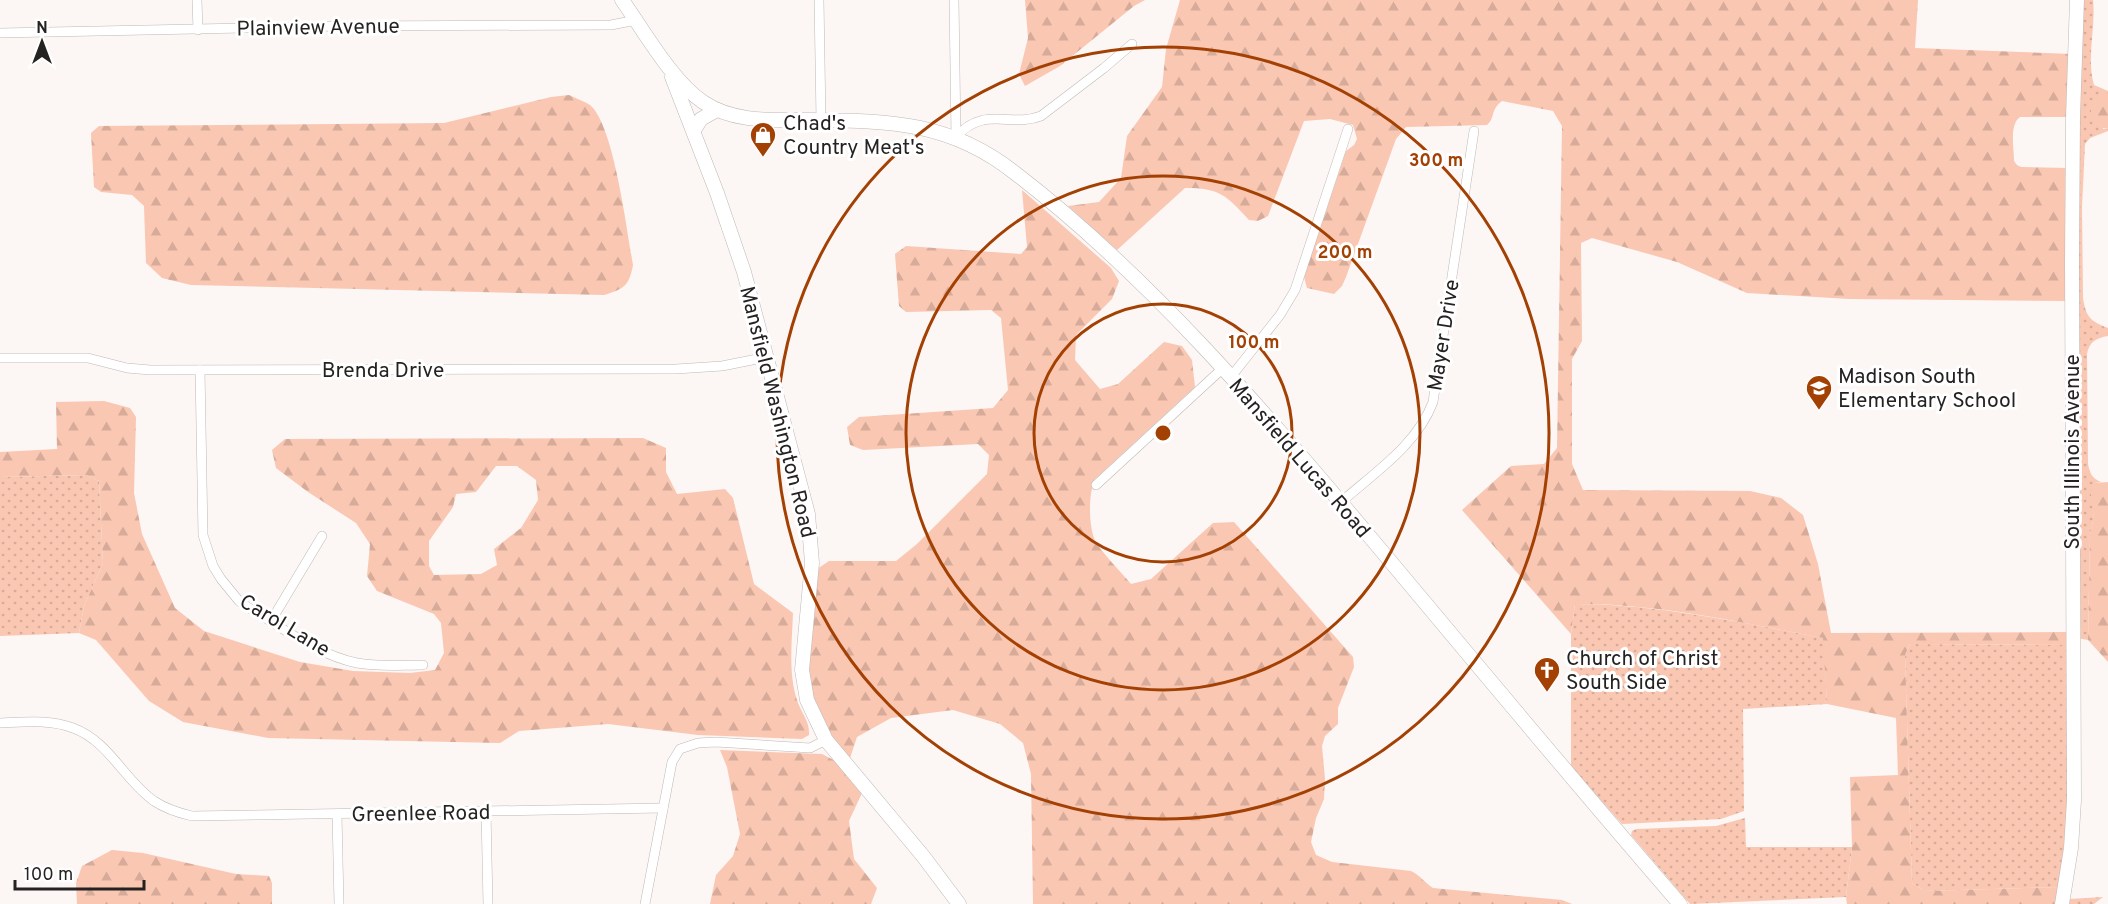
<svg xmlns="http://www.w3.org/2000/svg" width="2108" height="904" viewBox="0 0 2108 904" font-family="Overpass,sans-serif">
<defs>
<pattern id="grass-dots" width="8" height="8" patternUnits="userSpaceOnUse" patternTransform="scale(1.5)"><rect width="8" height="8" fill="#fac7b2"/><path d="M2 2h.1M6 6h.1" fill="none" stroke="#d6ab99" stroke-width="1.8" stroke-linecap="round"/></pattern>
<pattern id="forest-firs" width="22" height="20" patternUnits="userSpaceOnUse" patternTransform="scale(1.5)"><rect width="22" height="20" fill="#fac7b2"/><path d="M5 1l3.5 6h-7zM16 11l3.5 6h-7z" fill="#d6ab99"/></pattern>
</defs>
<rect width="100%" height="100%" fill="#fcf6f4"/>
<g fill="url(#grass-dots)">
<path d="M 2083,0 L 2093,0 C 2096,28 2086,58 2094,85 L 2108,91 L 2108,96 L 2102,96 L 2103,129 L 2108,129 L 2108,131 L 2090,138 L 2085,144 L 2082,207 L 2083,298 C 2086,317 2090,321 2108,328 L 2108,336 C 2096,338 2089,342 2087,354 L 2088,464 C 2090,474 2092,478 2101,482 L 2095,483 C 2091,494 2092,497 2093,508 C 2095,517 2092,526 2090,534 L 2088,640 L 2077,638 L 2078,178 Z"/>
<polygon points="86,475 99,481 103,563 84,606 79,633 0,636 0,477"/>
<path d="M 1575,604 C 1658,604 1743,623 1824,638 L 1827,704 L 1743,709 L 1744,811 L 1721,819 L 1622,824 L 1571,767 L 1571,634 Z"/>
<polygon points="1910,644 2068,645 2068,804 2060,887 1925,891 1912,883 1905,655"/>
<polygon points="1745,818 1746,847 1852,847 1846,897 1690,904 1631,835 1632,831 1636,829 1716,826"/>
<polygon points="2103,897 2094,904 2068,904 2069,899"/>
</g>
<g fill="url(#forest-firs)" fill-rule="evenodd">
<polygon points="1025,0 1145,0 1134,6 1060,66 1025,86 1019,74 1028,38"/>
<path d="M 1180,0 L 1918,0 L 1915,48 L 2072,54 L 2068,117 L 2020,117 C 2009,125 2014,148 2014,161 L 2017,165 L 2021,167 L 2068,168 L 2066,301 L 1849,299 L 1747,293 L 1677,262 L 1592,238 L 1581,243 L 1582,341 L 1572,359 L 1572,464 L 1583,490 L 1750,491 L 1781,498 L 1803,515 L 1818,564 L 1831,633 L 2067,632 L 2068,645 L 1910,644 L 1905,655 L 1912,883 L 1925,891 L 2060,887 L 2055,904 L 1847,904 L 1846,897 L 1852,847 L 1850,777 L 1898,775 L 1896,718 L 1827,704 L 1823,638 C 1743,623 1657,603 1575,604 L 1571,634 L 1462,510 L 1511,466 L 1544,464 L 1557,448 L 1562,126 L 1553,111 L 1502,101 C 1490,110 1495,119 1487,125 L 1406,127 L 1396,139 L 1346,277 L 1342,286 L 1334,294 L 1307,288 L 1304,277 L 1346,151 L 1354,145 L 1357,139 L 1353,125 L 1330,119 L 1304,121 L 1268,216 L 1258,221 L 1249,220 C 1226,195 1220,188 1185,188 L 1117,250 L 1068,206 L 1099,202 L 1121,178 L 1127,136 L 1162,87 L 1166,49 Z"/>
<path d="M 569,95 C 575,98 584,101 590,105 C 614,125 627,232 633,265 C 629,286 624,289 604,295 L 191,285 L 162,278 L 146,263 L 144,206 L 132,195 L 101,192 L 94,187 L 91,133 L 99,126 L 444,123 L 551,97 Z"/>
<path d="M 2102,96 L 2108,96 L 2108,129 L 2094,126 C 2089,114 2089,101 2102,96 Z"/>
<path d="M 1022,190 L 1111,268 L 1119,281 L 1112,299 L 1076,335 L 1075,360 L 1100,389 L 1118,384 L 1164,342 L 1182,346 L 1192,360 L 1195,387 L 1095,479 C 1088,493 1088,531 1097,544 C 1107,558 1120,571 1131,584 L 1151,579 L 1213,523 L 1234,522 L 1353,657 L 1354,667 L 1338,708 L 1338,724 L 1325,736 L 1322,746 L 1325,779 L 1324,799 L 1316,818 L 1311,842 L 1316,855 L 1332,862 L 1411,871 C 1420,875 1425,883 1433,888 L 1562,900 L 1572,904 L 1033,904 L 1031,774 L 1023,743 L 1000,724 L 953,710 L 891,718 L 857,737 L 850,758 L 833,740 L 813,706 L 807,682 L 817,569 L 829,561 L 896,561 L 917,544 L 987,474 L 989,455 L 978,444 L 863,450 L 850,445 L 847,427 L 859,417 L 993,408 L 1008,390 L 1001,318 L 991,310 L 906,312 L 899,306 L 895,254 L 906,246 L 1021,254 L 1027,247 Z"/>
<path d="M 104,401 L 130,408 L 136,417 L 134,493 L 142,534 L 175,608 L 204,631 L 300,662 L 353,671 L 410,673 L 435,670 L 444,653 L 441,623 L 434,614 L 377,591 L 367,576 L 370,544 L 356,523 L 308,492 L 276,468 L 272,450 L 285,439 L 643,438 L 666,448 L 666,472 L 677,494 L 725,489 L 733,498 L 754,584 L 793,613 C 792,641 788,673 797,700 C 801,713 810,721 809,735 L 802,739 L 698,735 L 608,724 L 519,731 L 500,743 L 268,738 L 183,722 L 149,701 L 96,640 L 79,633 L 84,606 L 103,563 L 99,481 L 86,475 L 0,477 L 0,452 L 57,449 L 56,402 ZM 496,466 L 517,466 L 536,480 L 538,500 L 521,528 L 494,549 L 497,565 L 481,574 L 434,575 L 429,566 L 429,541 L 453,507 L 456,494 L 476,492 Z"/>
<path d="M 2108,482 L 2108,662 L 2088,640 L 2090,534 C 2091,529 2093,524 2093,518 C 2095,506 2086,493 2095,483 Z"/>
<polygon points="720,750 822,754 847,767 862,793 849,821 854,859 877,888 871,904 710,904 716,875 733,856 740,834 727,767"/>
<polygon points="112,850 143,853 236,874 269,876 272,883 272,904 77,904 76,883 82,866"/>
</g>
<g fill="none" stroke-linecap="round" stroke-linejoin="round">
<g stroke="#beb9b6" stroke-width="10">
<g id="street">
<polyline points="197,0 198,30"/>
<polyline points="819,0 821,120"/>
<polyline points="954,0 956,137"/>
<polyline points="0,33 341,26 611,25 636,20"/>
<path d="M 956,137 C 984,105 1010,128 1041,116 L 1104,68 L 1132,44"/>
<polyline points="0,358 88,358 127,368 150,370 676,369 722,366 767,357"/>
<path d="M 200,370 L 203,535 L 213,566 L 221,579 L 239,601 L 249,608 C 283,628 318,655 357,663 C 379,667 401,665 423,665"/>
<polyline points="1230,378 1280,315 1295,290 1348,129"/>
<polyline points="1096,485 1222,369"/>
<path d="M 1340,503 C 1374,473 1417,445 1433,402 L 1474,131"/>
<polyline points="271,621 322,536"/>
<path d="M 0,723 C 24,722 50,719 73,728 C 109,741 124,780 154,801 C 166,809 179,813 192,816 L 663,808"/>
<polyline points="486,812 488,904"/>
<polyline points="337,814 339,904"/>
<polyline points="645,904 672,762 680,749 698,743 716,742 810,748 826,740"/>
</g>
</g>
<g stroke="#beb9b6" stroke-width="15">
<g id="secondary">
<path d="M 622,0 C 644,31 672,81 703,102 C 734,123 773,120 809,120 C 889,121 949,121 1015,173 C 1149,276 1261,408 1370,537 C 1473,660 1575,783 1680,904"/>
<polyline points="672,77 717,193 744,272 808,514 812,563 802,670 807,700 826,740 923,856 959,904"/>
<polyline points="694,130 701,119 717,110"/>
<polyline points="2062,904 2071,848 2074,800 2072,261 2073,117 2077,0"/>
</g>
</g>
<use href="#street" stroke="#fff" stroke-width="9"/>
<use href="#secondary" stroke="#fff" stroke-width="14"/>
</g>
<g fill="none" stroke="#a34104" stroke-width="3">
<circle cx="1163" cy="433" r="129"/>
<circle cx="1163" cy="433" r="257"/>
<circle cx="1163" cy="433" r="386"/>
</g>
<defs>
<g id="shop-pin" transform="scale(1.35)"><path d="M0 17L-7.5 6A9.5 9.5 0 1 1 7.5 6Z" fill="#a34104" stroke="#fff"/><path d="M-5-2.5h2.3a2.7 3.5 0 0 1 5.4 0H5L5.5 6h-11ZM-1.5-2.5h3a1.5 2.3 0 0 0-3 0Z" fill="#fff"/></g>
<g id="school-pin" transform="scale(1.35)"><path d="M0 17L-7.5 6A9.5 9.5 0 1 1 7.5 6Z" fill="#a34104" stroke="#fff"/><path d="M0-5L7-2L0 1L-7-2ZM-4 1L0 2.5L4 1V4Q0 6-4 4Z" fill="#fff"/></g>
<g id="church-pin" transform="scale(1.35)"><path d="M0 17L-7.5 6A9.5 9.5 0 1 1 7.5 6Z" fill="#a34104" stroke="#fff"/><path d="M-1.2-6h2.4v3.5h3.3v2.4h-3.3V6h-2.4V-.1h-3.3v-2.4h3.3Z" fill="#fff"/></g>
</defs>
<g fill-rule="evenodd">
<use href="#shop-pin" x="763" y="135"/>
<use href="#school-pin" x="1819" y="388"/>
<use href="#church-pin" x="1547" y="670"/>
</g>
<g text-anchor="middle" stroke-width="6" stroke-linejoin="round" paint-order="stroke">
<g font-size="21" fill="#252322" stroke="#fff">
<text transform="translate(318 27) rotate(-1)" y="7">Plainview Avenue</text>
<text transform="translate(1443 335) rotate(-81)" y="7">Mayer Drive</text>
<text x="383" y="377">Brenda Drive</text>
<text transform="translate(778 412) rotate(76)" y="7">Mansfield Washington Road</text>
<text transform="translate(2072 452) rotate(-90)" y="7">South Illinois Avenue</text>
<text transform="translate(1300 458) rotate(49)" y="7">Mansfield Lucas Road</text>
<text transform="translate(285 625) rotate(31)" y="7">Carol Lane</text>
<text transform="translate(421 813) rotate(-1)" y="7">Greenlee Road</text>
</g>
<g font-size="21" fill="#252322" stroke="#fff" text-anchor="start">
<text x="783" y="130">Chad's<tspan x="783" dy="24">Country Meat's</tspan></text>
<text x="1838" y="383">Madison South<tspan x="1838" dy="24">Elementary School</tspan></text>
<text x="1566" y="665">Church of Christ<tspan x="1566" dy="24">South Side</tspan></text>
</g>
</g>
<circle cx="1163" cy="433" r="9" fill="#a34104" stroke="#fff" stroke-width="3"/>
<g font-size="18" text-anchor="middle" font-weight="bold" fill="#a34104" stroke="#fff" stroke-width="6" stroke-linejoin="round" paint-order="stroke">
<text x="1436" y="166">300 m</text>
<text x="1345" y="258">200 m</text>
<text x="1254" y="348">100 m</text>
</g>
<g transform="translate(42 42)" stroke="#ffffff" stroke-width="4.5" paint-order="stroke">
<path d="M0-4.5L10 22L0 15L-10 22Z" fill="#252322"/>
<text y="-9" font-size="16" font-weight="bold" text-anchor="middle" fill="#252322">N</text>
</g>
<path d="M15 880v9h129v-9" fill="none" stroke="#252322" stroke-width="3"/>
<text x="24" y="880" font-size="18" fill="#252322" stroke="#ffffff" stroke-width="4.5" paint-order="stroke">100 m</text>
</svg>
